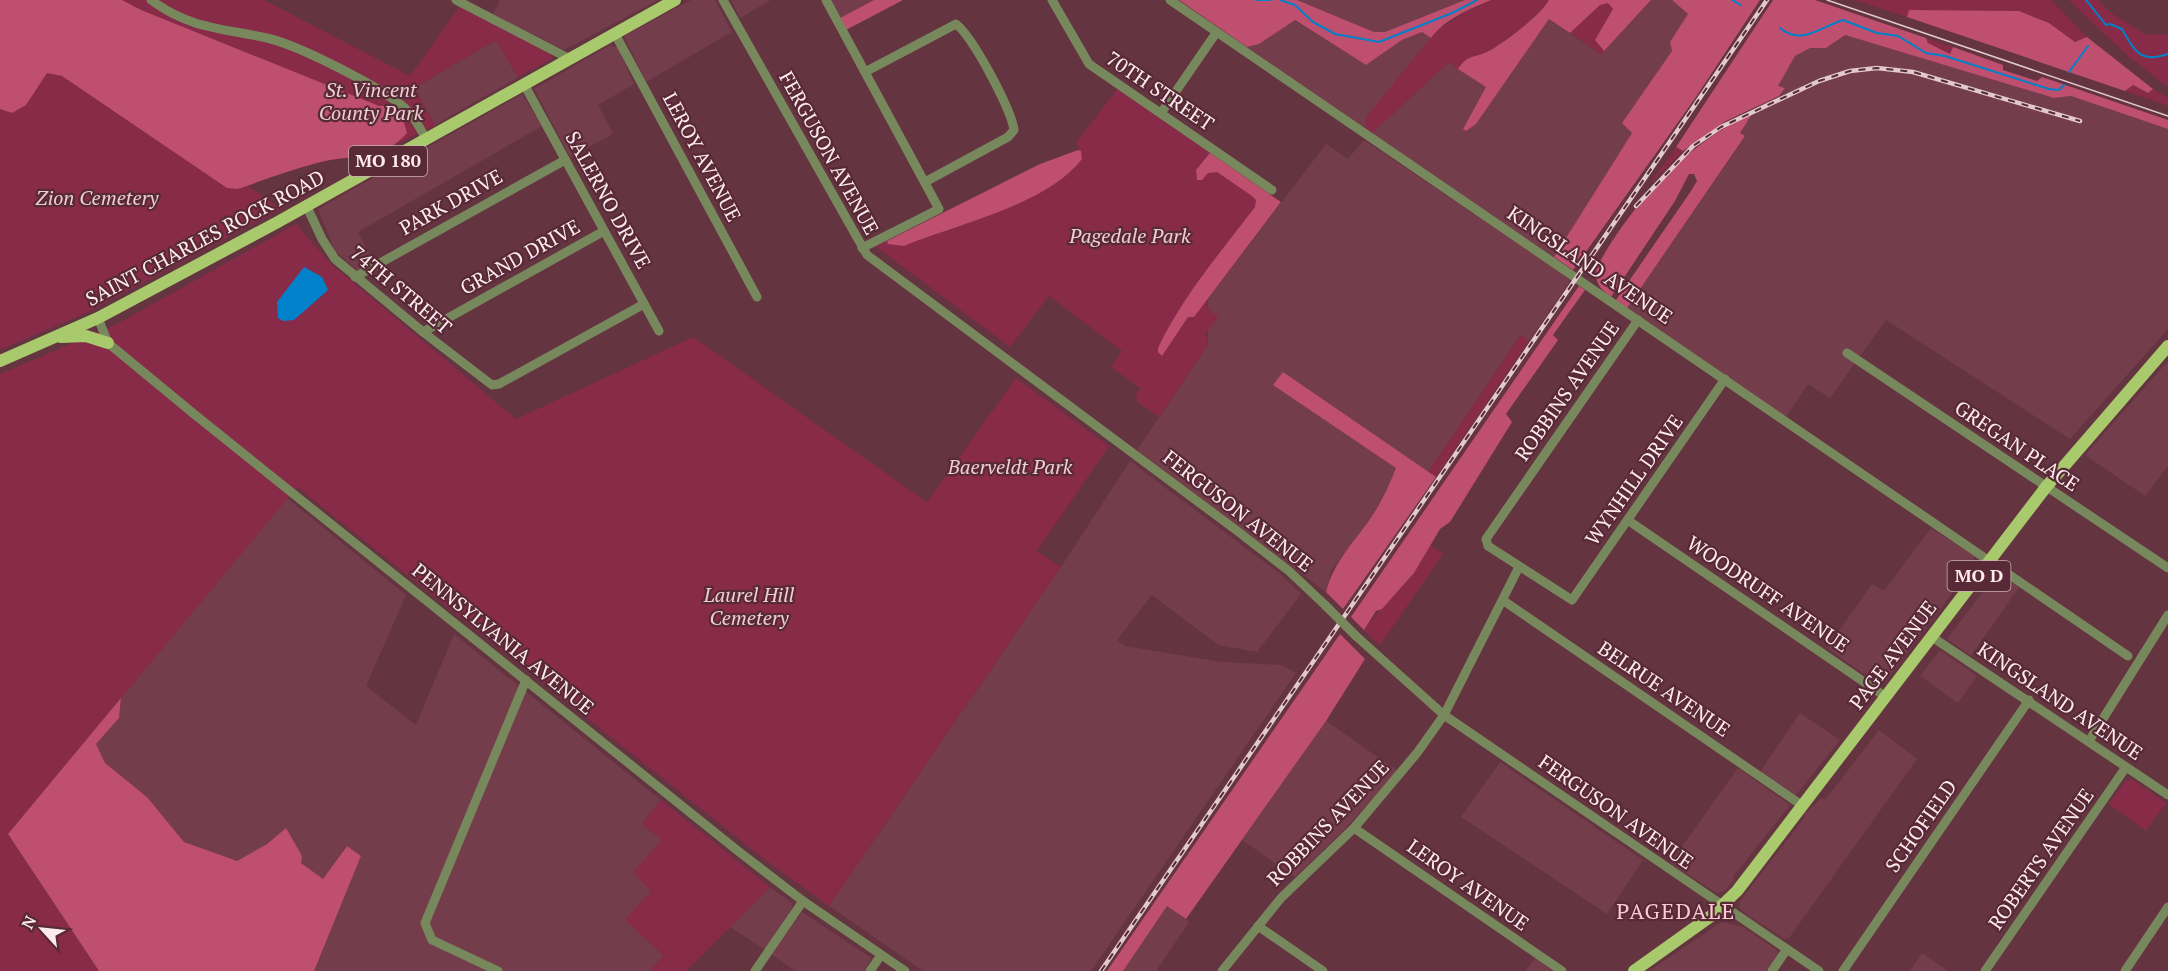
<svg xmlns="http://www.w3.org/2000/svg" width="2168" height="971" viewBox="0 0 2168 971" font-family="'PT Serif',serif">
<rect width="100%" height="100%" fill="#643440"/>
<g fill="#743d4b">
<polygon points="500,0 658,0 564,50 493,14"/>
<polygon points="691,0 715,0 732,32 646,82 624,36"/>
<polygon points="731,0 771,0 740,18"/>
<polygon points="830,0 874,0 840,18"/>
<polygon points="1297,0 1465,0 1385,32 1374,32"/>
<polygon points="1651,0 1672,0 1688,14 1670,42 1672,51 1623,122 1632,133 1554,257 1371,134 1449,62 1487,87 1463,129 1466,131 1476,124 1485,111 1549,19 1601,54"/>
<polygon points="1294,20 1366,65 1402,40 1422,32 1431,38 1366,120 1365,128 1247,47 1259,44"/>
<polygon points="1845,35 2054,98 2071,96 2168,129 2168,329 2070,439 1886,320 1830,398 1808,384 1786,417 1627,308 1745,137 1739,133 1758,106 1780,96 1784,88 1777,86 1795,56 1810,48 1826,48"/>
<polygon points="496,40 518,77 435,125 414,88"/>
<polygon points="610,45 618,48 634,84 598,105 613,134 570,157 534,89"/>
<polygon points="522,94 542,126 358,232 373,262 357,270 335,251 318,209"/>
<polygon points="1364,140 1569,278 1569,283 1529,341 1520,336 1428,472 1282,373 1396,468 1387,490 1371,517 1331,571 1326,592 1137,450 1208,344 1208,299 1326,144 1348,159"/>
<polygon points="2168,361 2168,466 2145,496 2085,455"/>
<polygon points="1130,461 1279,573 1301,594 1257,652 1218,645 1152,595 1117,640 1125,646 1222,662 1281,665 1296,673 1091,971 923,971 829,906 1061,567"/>
<polygon points="287,498 406,595 366,686 416,725 454,634 661,800 642,824 662,840 651,891 664,956 649,971 314,971 361,856 346,846 323,880 301,863 286,828 267,844 237,861 212,853 184,842 147,797 105,763 96,744 119,718 121,698"/>
<polygon points="1931,528 1974,556 1974,564 1885,682 1878,684 1827,648 1872,584 1884,591"/>
<polygon points="1997,573 2019,587 1971,656 1947,639"/>
<polygon points="1940,650 1977,676 1958,703 1920,676"/>
<polygon points="1800,713 1840,740 1795,796 1760,772"/>
<polygon points="1326,721 1398,771 1344,830 1295,877 1242,840"/>
<polygon points="1879,730 1917,759 1789,938 1784,939 1743,912 1739,907 1740,901 1805,817 1804,814 1822,798 1825,800"/>
<polygon points="1500,762 1643,860 1607,914 1461,817"/>
<polygon points="1738,768 1790,805 1733,877 1733,881 1724,891 1717,893 1670,863"/>
<polygon points="770,887 792,903 792,908 765,950 729,926"/>
<polygon points="1167,905 1189,922 1156,971 1123,971"/>
<polygon points="802,912 871,958 865,971 795,971 771,954"/>
<polygon points="1722,922 1743,927 1777,950 1778,955 1767,971 1649,971"/>
<polygon points="1922,953 1948,971 1910,971"/>
<polygon points="1535,958 1554,971 1525,971"/>
</g>
<g fill="#872b48">
<polygon points="0,0 44,43 281,209 86,313 0,350"/>
<polygon points="112,0 264,0 410,76 460,6 550,52 552,59 518,77 496,40 414,88 435,125 379,153"/>
<path d="M 1491,0 L 1549,0 C 1541,15 1504,42 1489,51 C 1474,59 1469,53 1458,69 L 1449,62 L 1371,134 L 1365,128 L 1367,116 L 1436,31 L 1467,11 Z"/>
<polygon points="1854,0 2051,0 2087,37 2075,42 2049,23 2019,11 1909,10 1907,17"/>
<polygon points="2069,0 2098,0 2111,13 2145,34 2168,35 2168,87 2129,57"/>
<polygon points="1608,2 1613,9 1595,40 1604,51 1601,54 1570,33 1600,5"/>
<polygon points="1926,38 1953,47 1950,54 1928,43"/>
<polygon points="2133,85 2147,93 2153,89 2168,98 2168,106 2125,91"/>
<polygon points="1118,88 1277,200 1208,299 1207,308 1218,317 1206,333 1208,344 1159,417 1138,403 1136,395 1140,388 1111,367 1122,351 1049,296 1010,347 875,246 1080,151 1076,143"/>
<polygon points="1676,147 1683,151 1653,182 1652,180"/>
<polygon points="296,224 330,263 516,419 693,337 927,502 1016,378 1109,446 1037,551 1061,567 829,906 764,859 297,487 8,834 99,971 0,971 0,374 115,325"/>
<polygon points="1521,335 1529,341 1436,477 1428,472"/>
<path d="M 1430,545 L 1443,554 L 1380,645 L 1364,630 C 1376,612 1390,601 1404,585 C 1415,573 1422,559 1430,545 Z"/>
<polygon points="2132,779 2166,803 2146,831 2109,804 2125,781"/>
<polygon points="661,800 770,887 686,971 649,971 664,956 625,920 651,891 633,872 662,840 642,824"/>
</g>
<g fill="#be4f6f">
<path d="M 0,0 L 122,0 L 141,10 L 379,106 L 392,106 L 402,116 L 407,133 C 383,161 349,154 317,163 C 290,170 264,180 238,189 L 227,188 L 62,76 L 47,73 L 26,105 L 12,113 L 0,109 Z"/>
<polygon points="874,0 903,0 846,30 840,18"/>
<path d="M 1179,0 L 1297,0 L 1374,32 L 1385,32 L 1465,0 L 1491,0 C 1470,9 1445,19 1431,38 L 1422,32 L 1402,40 L 1366,65 L 1295,20 L 1259,44 L 1247,47 Z"/>
<path d="M 1549,0 L 1651,0 L 1604,51 L 1595,40 L 1613,9 L 1608,3 L 1600,5 L 1570,33 L 1549,19 L 1485,111 L 1476,124 L 1466,131 L 1463,129 L 1486,87 L 1458,69 C 1469,53 1473,59 1489,51 C 1505,42 1541,15 1549,0 Z"/>
<polygon points="1672,0 1760,0 1696,97 1573,270 1554,257 1632,133 1622,123 1672,51 1670,42 1688,14"/>
<polygon points="1773,0 1815,0 1926,38 1928,43 1950,54 1953,47 2003,65 2003,70 2037,81 2042,77 2168,120 2168,129 2071,96 2054,98 1845,35 1826,48 1810,48 1795,56 1778,86 1785,88 1779,96 1726,121 1683,151 1676,147"/>
<polygon points="1909,10 2019,11 2049,23 2075,42 2087,37 2153,89 2148,93 2133,85 2125,91 1907,17"/>
<path d="M 1752,114 L 1740,133 L 1745,136 L 1627,308 L 1616,300 L 1691,191 L 1697,181 L 1694,174 L 1689,174 L 1675,201 L 1611,297 C 1600,289 1595,283 1596,269 C 1627,209 1689,140 1752,114 Z"/>
<path d="M 1078,150 L 1081,151 L 1082,159 C 1047,205 957,224 904,246 L 888,244 L 887,241 L 1040,164 Z"/>
<path d="M 1210,153 L 1281,202 L 1194,317 L 1188,317 L 1162,356 L 1158,352 L 1158,348 C 1182,297 1220,253 1255,207 L 1256,200 L 1252,196 L 1217,172 L 1208,173 L 1202,180 L 1197,180 L 1196,170 Z"/>
<polygon points="1579,286 1585,290 1553,335 1558,340 1506,414 1512,422 1450,522 1440,529 1414,573 1382,609 1376,611 1364,630 1351,617"/>
<path d="M 1283,372 L 1436,477 L 1343,609 L 1326,592 C 1333,563 1353,543 1370,519 C 1381,503 1389,486 1396,468 L 1273,385 Z"/>
<polygon points="1340,634 1365,659 1326,721 1186,919 1167,906 1123,971 1107,971"/>
<polygon points="121,698 119,718 96,744 105,763 147,797 184,842 237,861 267,844 286,828 302,856 301,863 323,879 347,846 361,856 314,971 99,971 8,834"/>
</g>
<polygon fill="#0281cb" points="304,267 322,277 328,290 294,320 283,321 278,318 277,302"/>
<g fill="none" stroke-linecap="round" stroke-linejoin="round">
<g stroke="#0281cb" stroke-width="2">
<polyline points="1257,0 1270,0"/>
<polyline points="1280,0 1295,5 1313,22 1335,34 1379,42 1452,13 1477,0"/>
<polyline points="1732,0 1741,5"/>
<path d="M 2086,0 L 2106,25 L 2110,24 L 2122,29 C 2134,50 2140,64 2168,54"/>
<path d="M 1780,28 C 1801,46 1821,27 1843,20 L 1877,33 L 1898,36 L 1926,53 L 1945,56 L 2049,89 L 2059,90 L 2064,85"/>
<polyline points="2069,72 2088,46"/>
</g>
<g stroke="#78885d" stroke-width="9">
<path d="M 151,0 C 190,29 222,28 267,38 C 298,45 388,90 409,112 C 416,120 421,130 426,139"/>
<polyline points="456,0 570,59"/>
<polyline points="723,0 867,255 1236,530 1289,571 1326,606"/>
<polyline points="826,0 939,209 862,248"/>
<polyline points="1052,0 1089,64 1272,190"/>
<polyline points="1170,0 2128,656"/>
<polyline points="615,34 757,297"/>
<path d="M 865,72 L 956,24 C 973,37 1011,109 1014,130 L 1008,137 L 925,182"/>
<polyline points="525,86 659,331"/>
<polyline points="1161,113 1216,33"/>
<polyline points="307,207 322,239 335,259 423,332 492,385 499,384 644,304"/>
<polyline points="355,277 565,160"/>
<polyline points="98,318 108,343 194,414 738,851 803,901 905,971"/>
<polyline points="1638,320 1486,539 1488,546 1572,600 1725,379"/>
<polyline points="423,332 604,231"/>
<polyline points="1847,353 2168,568"/>
<polyline points="1629,521 1886,697"/>
<polyline points="1504,601 1803,806"/>
<polyline points="1356,636 1444,715 1819,971"/>
<polyline points="1932,637 2168,795"/>
<polyline points="2089,741 2168,615"/>
<polyline points="1354,828 1562,971"/>
<polyline points="1258,926 1323,971"/>
<polyline points="498,971 432,940 425,923 526,680"/>
<polyline points="755,971 803,901"/>
<polyline points="870,971 881,955"/>
<polyline points="1222,971 1281,898 1354,828 1417,753 1444,715 1519,567"/>
<polyline points="1772,971 1787,949"/>
<polyline points="1843,971 2029,700"/>
<polyline points="1985,971 2126,767"/>
<polyline points="2125,971 2168,907"/>
</g>
<g stroke="#a9c96d" stroke-width="12">
<polyline points="61,337 86,336 108,343"/>
<polyline points="0,361 98,318 276,223 675,0"/>
<polyline points="1634,971 1711,916 1737,891 2046,487 2168,346"/>
</g>
<polyline stroke="#e1c9ce" stroke-width="1.5" points="1827,0 2168,116"/>
<g stroke="#e1c9ce" stroke-width="4.5">
<g id="rail">
<polyline points="1636,206 1693,146 1721,127 1819,81 1850,71 1877,68 1913,72 2080,121"/>
<polyline points="1101,971 1767,0"/>
</g>
</g>
<use href="#rail" stroke="#582936" stroke-width="2" stroke-dasharray="7" stroke-linecap="butt"/>
<polyline stroke="#78885d" stroke-width="9" points="1326,606 1356,636"/>
</g>
<g text-anchor="middle" stroke-width="4.5" stroke-linejoin="round" paint-order="stroke">
<g fill="#582936" stroke="#ccb1b7" stroke-width="1.5">
<rect x="349" y="146" width="78" height="30" rx="4.5"/>
<rect x="1947.5" y="561" width="63" height="30" rx="4.5"/>
</g>
<g font-size="18" font-weight="bold" fill="#feebee">
<text x="388" y="167">MO 180</text>
<text x="1979" y="582">MO D</text>
</g>
<g font-size="20" font-style="italic" fill="#ecced3" stroke="#582936">
<text x="371" y="97">St. Vincent<tspan x="371" dy="23">County Park</tspan></text>
<text x="97" y="205">Zion Cemetery</text>
<text x="1130" y="243">Pagedale Park</text>
<text x="1010" y="474">Baerveldt Park</text>
<text x="749" y="602">Laurel Hill<tspan x="749" dy="23">Cemetery</tspan></text>
</g>
<g font-size="20" fill="#feebee" stroke="#582936">
<text transform="translate(1160 91) rotate(34)" y="7">70TH STREET</text>
<text transform="translate(829 153) rotate(61)" y="7">FERGUSON AVENUE</text>
<text transform="translate(702 157) rotate(62)" y="7">LEROY AVENUE</text>
<text transform="translate(608 200) rotate(61)" y="7">SALERNO DRIVE</text>
<text transform="translate(451 202) rotate(-29)" y="7">PARK DRIVE</text>
<text transform="translate(205 238) rotate(-28)" y="7">SAINT CHARLES ROCK ROAD</text>
<text transform="translate(520 257) rotate(-29)" y="7">GRAND DRIVE</text>
<text transform="translate(1590 265) rotate(34)" y="7">KINGSLAND AVENUE</text>
<text transform="translate(401 290) rotate(40)" y="7">74TH STREET</text>
<text transform="translate(1567 391) rotate(-55)" y="7">ROBBINS AVENUE</text>
<text transform="translate(2017 446) rotate(34)" y="7">GREGAN PLACE</text>
<text transform="translate(1634 480) rotate(-55)" y="7">WYNHILL DRIVE</text>
<text transform="translate(1238 511) rotate(38)" y="7">FERGUSON AVENUE</text>
<text transform="translate(1768 594) rotate(34)" y="7">WOODRUFF AVENUE</text>
<text transform="translate(503 639) rotate(39)" y="7">PENNSYLVANIA AVENUE</text>
<text transform="translate(1893 655) rotate(-53)" y="7">PAGE AVENUE</text>
<text transform="translate(1664 689) rotate(34)" y="7">BELRUE AVENUE</text>
<text transform="translate(2060 701) rotate(34)" y="7">KINGSLAND AVENUE</text>
<text transform="translate(1616 812) rotate(35)" y="7">FERGUSON AVENUE</text>
<text transform="translate(1328 823) rotate(-46)" y="7">ROBBINS AVENUE</text>
<text transform="translate(1921 826) rotate(-55)" y="7">SCHOFIELD</text>
<text transform="translate(2041 859) rotate(-55)" y="7">ROBERTS AVENUE</text>
<text transform="translate(1468 885) rotate(35)" y="7">LEROY AVENUE</text>
</g>
<g font-size="22" letter-spacing="1.5" fill="#fbcad4" stroke="#582936">
<text x="1676" y="919">PAGEDALE</text>
</g>
</g>
<g transform="translate(42 929) rotate(297)" stroke="#582936" stroke-width="4.5" paint-order="stroke">
<path d="M0-4.5L10 22L0 15L-10 22Z" fill="#feebee"/>
<text y="-9" font-size="16" font-weight="bold" text-anchor="middle" fill="#feebee">N</text>
</g>
</svg>
